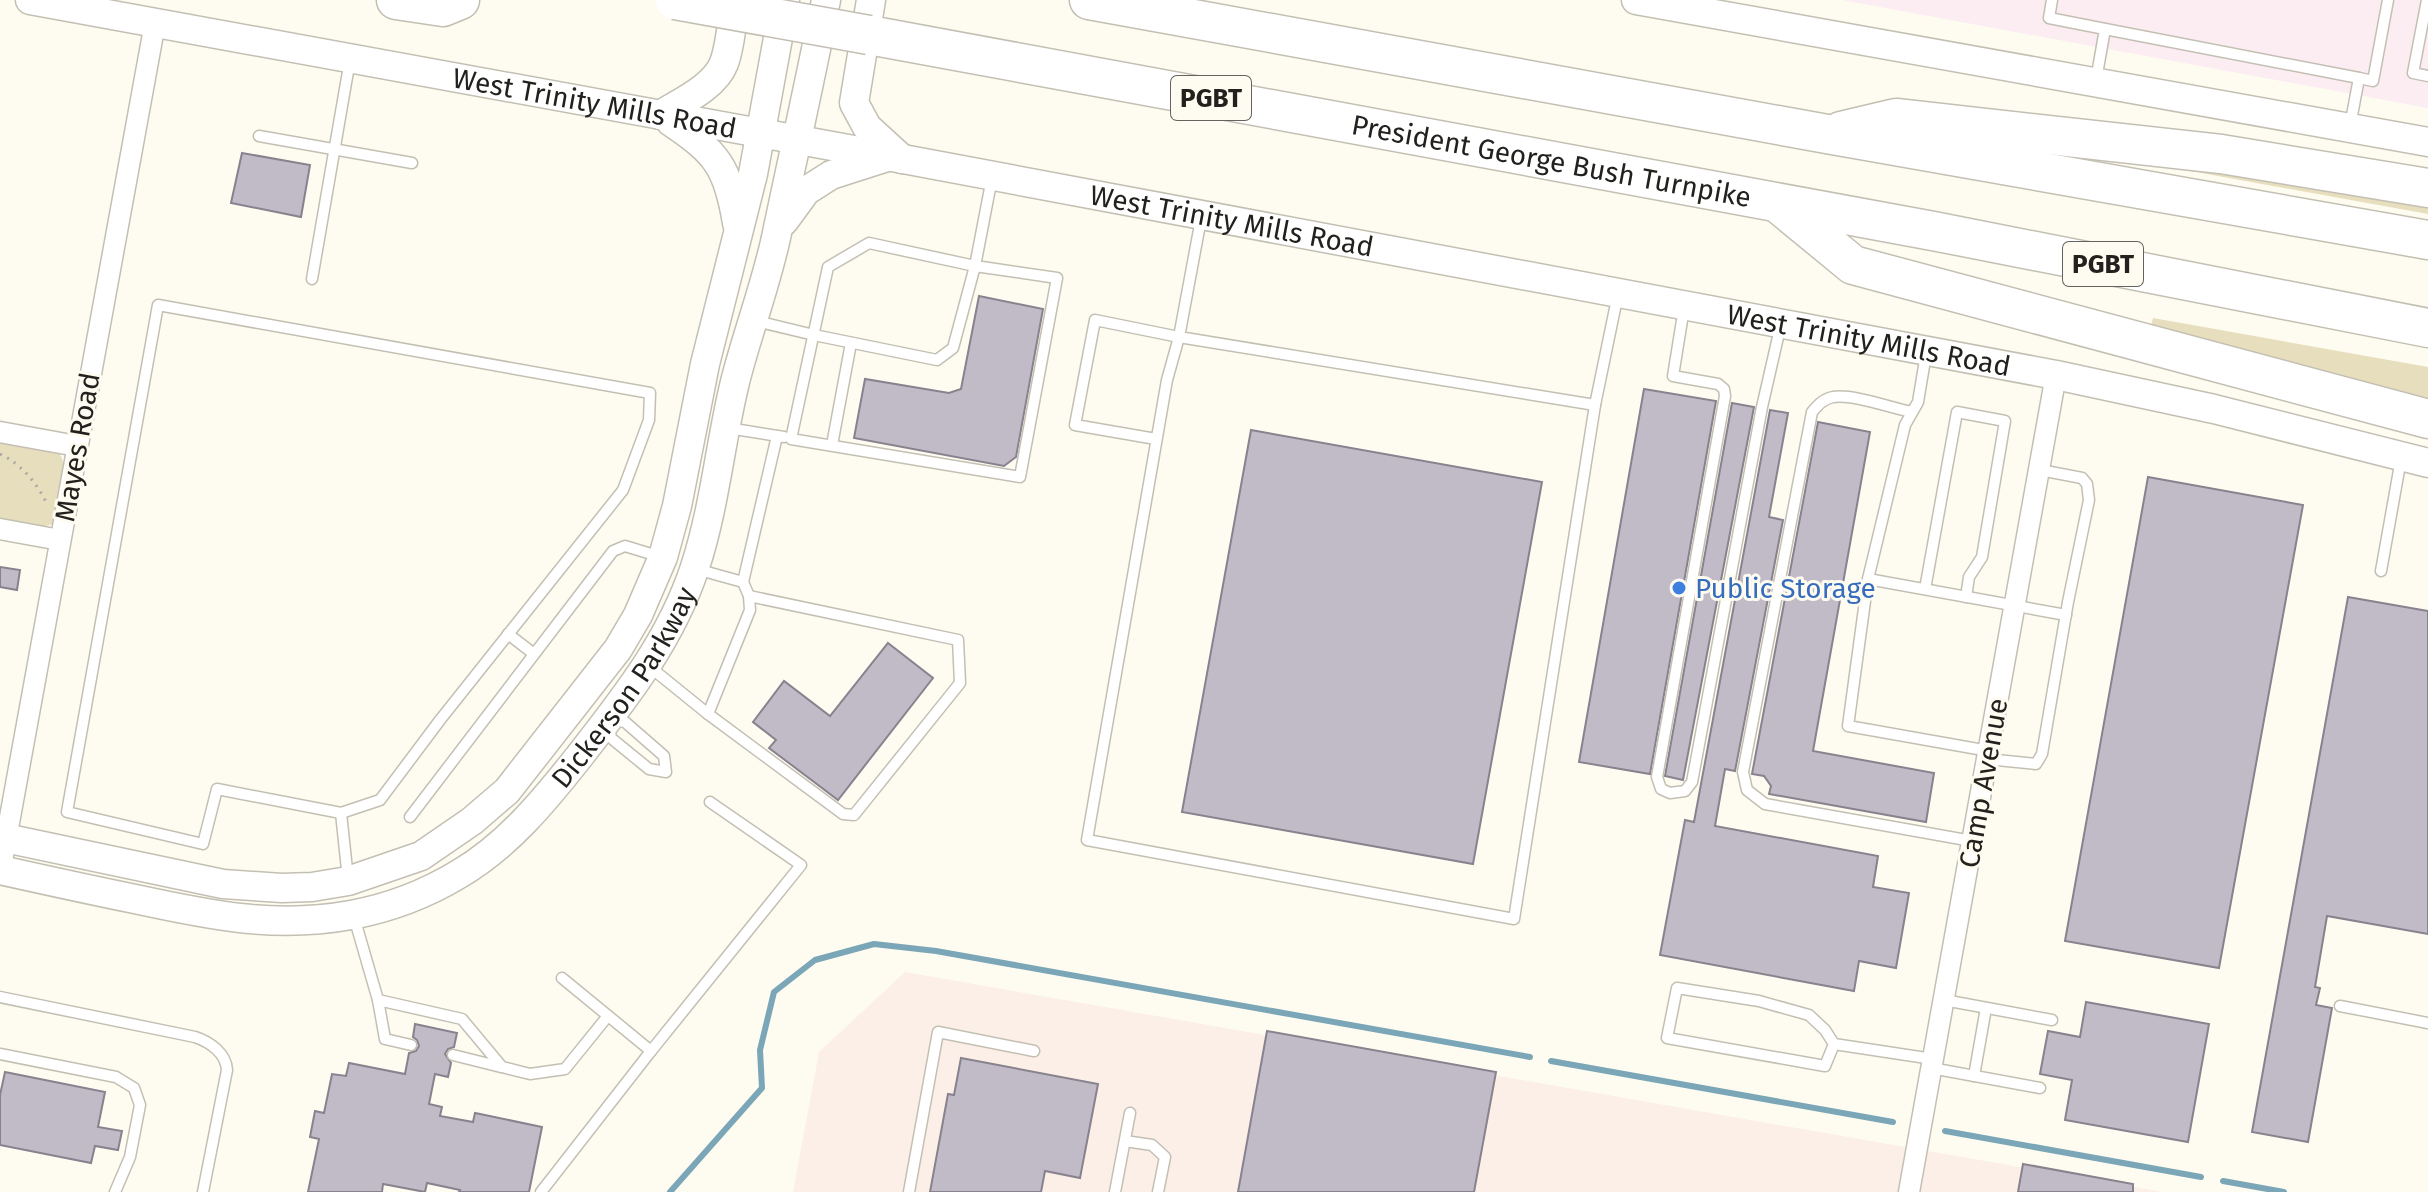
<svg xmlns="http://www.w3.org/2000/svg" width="2428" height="1192" viewBox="0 0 2428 1192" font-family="'Fira Sans',sans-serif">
<rect width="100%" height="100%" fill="#fefcf1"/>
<polygon fill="#fcedf3" points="1842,0 2428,0 2428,108"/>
<polygon fill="#fcefe7" points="905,972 2162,1192 793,1192 819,1052"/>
<g fill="#e7debe">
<polygon points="2165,160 2428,201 2428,214 2163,166"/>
<polygon points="2153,318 2428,367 2428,405 2150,329"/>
<path d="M 0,438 C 16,440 36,441 51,447 C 76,456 58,505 54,524 L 34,529 L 0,523 Z"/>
</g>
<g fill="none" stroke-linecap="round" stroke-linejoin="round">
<g stroke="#7aa6b7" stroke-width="6">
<polyline points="1551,1061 1893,1122"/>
<polyline points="1945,1131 2201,1177"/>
<polyline points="2223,1181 2284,1192"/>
<polyline points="670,1192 762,1088 760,1050 774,992 815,960 874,944 936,951 1530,1057"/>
</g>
</g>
<g fill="#c1bbc7" stroke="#87828d" stroke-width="2">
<polygon points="242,153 310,165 301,217 231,203"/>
<polygon points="979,296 1043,309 1016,457 1004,466 854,438 865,379 949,393 961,389"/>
<polygon points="1644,389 1716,401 1650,774 1579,762"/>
<polygon points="1732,403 1754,407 1683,780 1665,776"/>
<polygon points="1770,410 1788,413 1769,517 1783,520 1735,771 1725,769 1715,826 1878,856 1873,887 1909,893 1896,968 1859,961 1854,991 1660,955 1685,820 1694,822"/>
<polygon points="1818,422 1870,432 1813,751 1934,773 1926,822 1769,794 1771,786 1764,776 1752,774"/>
<polygon points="1251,430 1542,482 1473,864 1182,812"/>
<polygon points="2148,477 2303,505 2219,968 2065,941"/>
<polygon points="0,567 20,570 17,590 0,587"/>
<polygon points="2348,597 2428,611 2428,934 2327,916 2315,987 2320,988 2316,1005 2332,1008 2308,1142 2252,1132"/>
<polygon points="888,643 933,678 838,800 769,748 776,740 753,722 784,681 830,716"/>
<polygon points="2086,1002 2209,1024 2188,1142 2065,1120 2072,1080 2040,1074 2048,1031 2080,1037"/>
<polygon points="415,1024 457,1033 454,1047 448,1049 445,1054 451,1063 448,1077 435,1074 429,1104 442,1107 440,1116 473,1122 475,1113 542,1127 529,1192 459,1192 460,1190 427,1183 425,1192 383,1184 382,1192 308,1192 319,1139 310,1137 315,1111 324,1113 332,1074 346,1076 349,1063 405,1074 409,1053 416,1051 419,1046 417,1040 413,1037"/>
<polygon points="1267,1031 1496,1072 1474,1192 1238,1192"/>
<polygon points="961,1058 1098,1084 1080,1178 1045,1171 1041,1192 930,1192 948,1094 954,1095"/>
<polygon points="5,1072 105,1092 98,1127 122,1131 118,1150 95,1146 91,1163 0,1145 0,1095"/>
<polygon points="2023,1164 2133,1184 2133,1192 2018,1192"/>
</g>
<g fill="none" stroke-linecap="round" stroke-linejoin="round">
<g stroke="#c3bfb3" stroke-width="13">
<g id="lane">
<polyline points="2052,0 2049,18 2105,29 2096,80"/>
<polyline points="2427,0 2413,73 2428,76"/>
<polyline points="2105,29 2359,78"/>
<polyline points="2350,126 2359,78 2373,81 2388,0"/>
<polyline points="259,136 412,163"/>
<polyline points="1201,219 1179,337 1595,405 1618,294"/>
<polyline points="312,279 350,60"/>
<polyline points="1684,308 1673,376 1718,384 1724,389 1725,396 1657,777 1661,789 1670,793 1685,791 1692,782 1762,407 1781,324"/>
<polyline points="756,321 814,335 937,360 953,348 975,266 1057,278 1020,477 791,439 828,267 869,243 975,266 992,178"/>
<path d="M 1912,412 C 1891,408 1854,394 1833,397 C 1823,399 1818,405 1812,412 L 1743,772 L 1747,790 L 1765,804 L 1972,841"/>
<polyline points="728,428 784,437"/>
<polyline points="1156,439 1075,425 1095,320 1179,337 1167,380 1087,840 1514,919 1595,405"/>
<polyline points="832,445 851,343"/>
<polyline points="696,569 743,582 749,596 750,610 708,714"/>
<polyline points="2381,571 2401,459"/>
<polyline points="1868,579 1905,425 1918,402 1926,354"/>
<polyline points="743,582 777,436"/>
<polyline points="1925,589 1957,412 2005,421 1982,557 1969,577 1966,597"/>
<polyline points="508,634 534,654"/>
<polyline points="650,667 708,714 843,814 854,815 960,683 958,640 749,596"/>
<polygon points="608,720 625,722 664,756 666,772 649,769 611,738"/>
<polyline points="1989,751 1848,726 1868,579 2066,615"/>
<polyline points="1987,759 2036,764 2042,754 2068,602 2089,500 2087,484 2082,478 2040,470"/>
<polyline points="341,813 380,800 440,720 623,490 649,420 650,393 158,305 67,812 203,844 217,789 341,813 348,879"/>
<polyline points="410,817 613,551 625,546 661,557"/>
<polyline points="354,917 378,1000 462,1019 502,1067 530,1074 565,1069 607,1017"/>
<polyline points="562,978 651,1051 801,865 710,802"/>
<path d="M 0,997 L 195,1037 C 210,1042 226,1053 227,1070 L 203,1192"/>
<polyline points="378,1000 385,1039 411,1045"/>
<polyline points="1944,1000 2052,1020"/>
<polyline points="2340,1006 2428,1023"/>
<polyline points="1834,1044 1825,1066 1667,1038 1677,988 1759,1001 1809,1015 1825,1030 1834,1044 1933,1059"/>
<polyline points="0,1054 116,1077 134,1088 140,1105 130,1157 115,1192"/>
<polyline points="453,1055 501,1067"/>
<polyline points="1931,1068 2040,1088"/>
<polyline points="1974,1076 1986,1008"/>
<polyline points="1125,1141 1152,1145 1165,1157 1158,1192"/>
<polyline points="541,1192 651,1051"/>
<polyline points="909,1192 938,1032 1034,1051"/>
<polyline points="1115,1192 1130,1113"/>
</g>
</g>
<g stroke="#c3bfb3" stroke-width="23">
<g id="street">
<polyline points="0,432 77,446"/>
<polyline points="0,529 60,540"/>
<polyline points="0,872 155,23"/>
<polyline points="1909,1192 2056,375"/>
</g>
</g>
<g stroke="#c3bfb3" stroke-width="31">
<g id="secondary">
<path id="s1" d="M 30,0 L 903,159 L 2056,375 L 2214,409 L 2428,463"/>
<polyline points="871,0 854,103 867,127 902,159"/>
<polyline points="1636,0 2428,142"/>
<path d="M 660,115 C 681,102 715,87 724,63 C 731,44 732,20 735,0"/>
<path d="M 671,122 C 717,153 728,167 737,223"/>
<polyline points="784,221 806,191 831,175 884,158"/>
<polyline points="0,837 223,884 282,888 312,887 348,881 421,856 472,821 507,791 618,649 638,615 663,557 677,506 705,364 753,174 785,0"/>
<path id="s2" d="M 0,870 C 45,880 90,890 135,899 C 209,915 275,929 351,915 C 389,908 426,894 459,874 C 507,846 544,801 578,758 C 625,698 671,640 695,567 C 715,506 720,443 735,382 C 748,330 768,280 778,228 C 794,152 811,76 826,0"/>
</g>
</g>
<g stroke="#c3bfb3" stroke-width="41">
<g id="highway">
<polyline points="396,0 443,7 460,0"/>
<polyline points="1089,0 1827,134 2428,240"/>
<path id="s3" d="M 869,35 L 1933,231 L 2428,328"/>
<polyline points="1841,131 1896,118 2221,154 2428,188"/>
<polyline points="1780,205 1853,265 2428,419"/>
</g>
</g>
<path stroke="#aba9a1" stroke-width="3" stroke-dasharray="2 6" stroke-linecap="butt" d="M 0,454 C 21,464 36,482 46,502"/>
<use href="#lane" stroke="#fff" stroke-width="10"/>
<use href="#street" stroke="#fff" stroke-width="20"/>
<use href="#secondary" stroke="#fff" stroke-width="28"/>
<use href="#highway" stroke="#fff" stroke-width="38"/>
<g stroke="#c3bfb3" stroke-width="41" stroke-linecap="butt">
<polyline id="highway-bridge" points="675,0 869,35"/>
</g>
<use href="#highway-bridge" stroke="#fff" stroke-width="38"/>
</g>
<circle fill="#3f7fe0" stroke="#fefcf1" stroke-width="3" cx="1679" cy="588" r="8"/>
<g text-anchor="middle" stroke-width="6" stroke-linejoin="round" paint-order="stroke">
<g fill="#fefcf1" stroke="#64635d" stroke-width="2">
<rect x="1171" y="76" width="80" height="44" rx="6"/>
<rect x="2063" y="242" width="80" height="44" rx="6"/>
</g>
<g font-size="26" font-weight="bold" fill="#22211d">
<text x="1211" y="107">PGBT</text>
<text x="2103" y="273">PGBT</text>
</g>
<g font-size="28" fill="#22211d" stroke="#fefcf1">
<text dy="10" stroke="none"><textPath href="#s1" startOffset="574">West Trinity Mills Road</textPath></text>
<text dy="10" stroke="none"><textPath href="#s3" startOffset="694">President George Bush Turnpike</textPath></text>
<text dy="10" stroke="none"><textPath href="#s1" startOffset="1222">West Trinity Mills Road</textPath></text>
<text dy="10" stroke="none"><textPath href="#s1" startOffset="1870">West Trinity Mills Road</textPath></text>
<text transform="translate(77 447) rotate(-80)" y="10">Mayes Road</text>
<text dy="10" stroke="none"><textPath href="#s2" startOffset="724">Dickerson Parkway</textPath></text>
<text transform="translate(1983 783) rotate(-80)" y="10">Camp Avenue</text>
</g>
<g font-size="28" fill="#366cbe" stroke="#fefcf1" text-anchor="start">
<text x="1695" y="598">Public Storage</text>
</g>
</g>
</svg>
